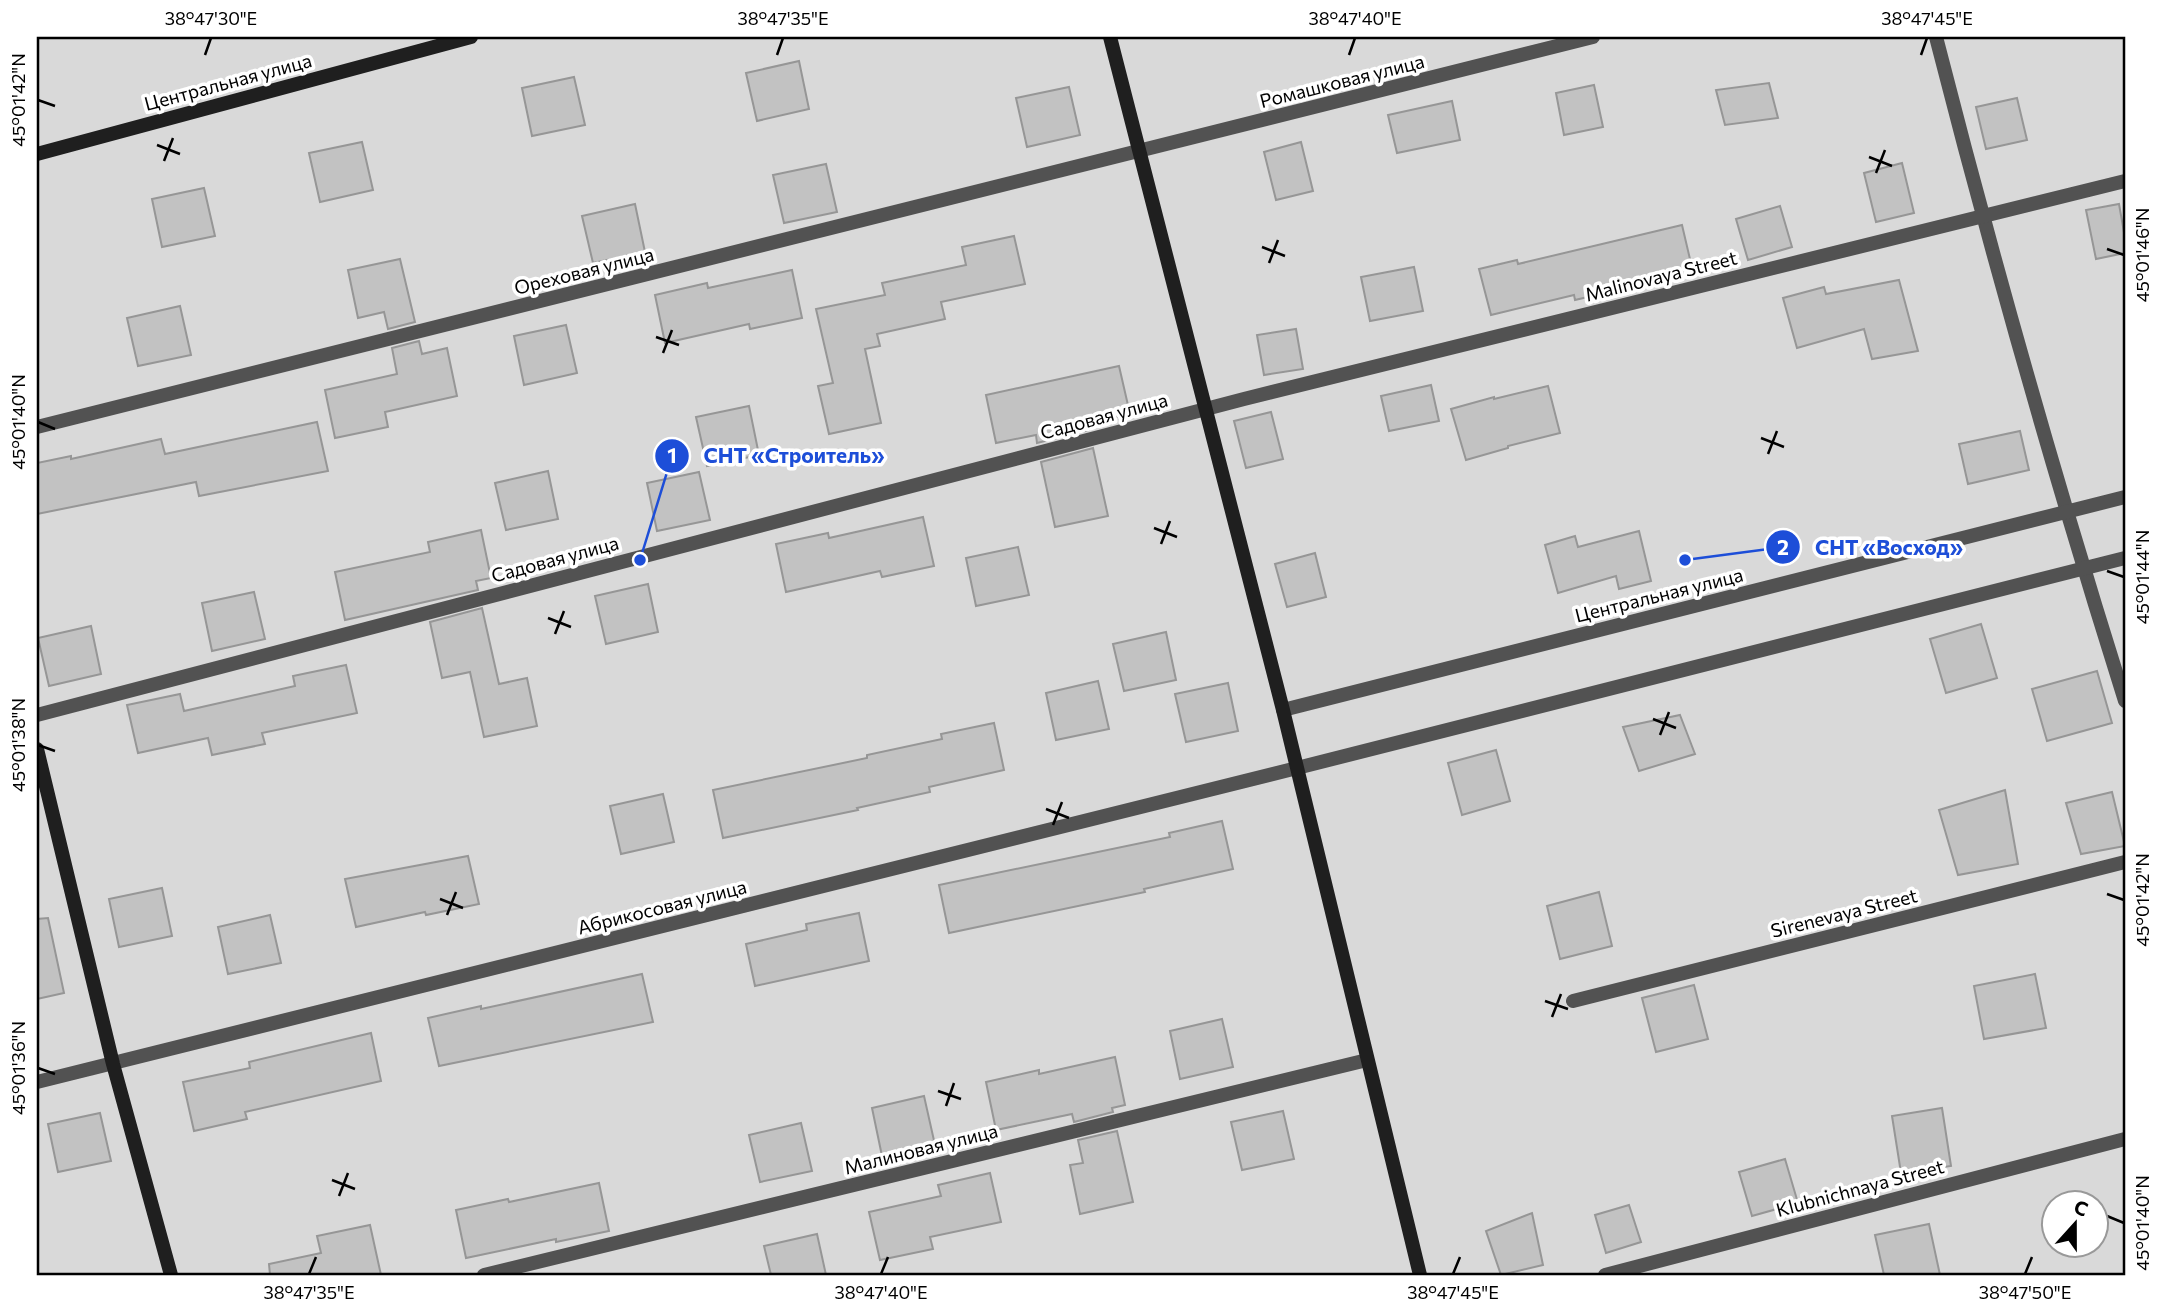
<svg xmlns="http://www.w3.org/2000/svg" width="2162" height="1312" viewBox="0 0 2162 1312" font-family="Commissioner,sans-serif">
<rect width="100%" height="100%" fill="#fff"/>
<path fill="#d9d9d9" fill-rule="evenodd" d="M 37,37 L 2125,37 L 2125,1275 L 37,1275 ZM 2054,1204 L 2096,1204 L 2096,1246 L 2054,1246 Z"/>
<g fill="#c2c2c2" stroke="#969696" stroke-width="2">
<polygon points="799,61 809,109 757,121 746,73"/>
<polygon points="574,77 585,125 532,136 522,88"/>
<polygon points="1769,83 1778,118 1725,125 1716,90"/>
<polygon points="1594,85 1603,127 1564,135 1556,93"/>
<polygon points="1069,87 1080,135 1027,147 1016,98"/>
<polygon points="2017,98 2027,140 1986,149 1976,107"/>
<polygon points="1452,101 1460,140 1397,153 1388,115"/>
<polygon points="362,142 373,190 320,202 309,153"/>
<polygon points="1301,142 1313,191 1276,200 1264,152"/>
<polygon points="1902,163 1914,213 1876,222 1864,173"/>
<polygon points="826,164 837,212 784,223 773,175"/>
<polygon points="204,188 215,236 162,247 152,199"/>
<polygon points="635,204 645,252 593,263 582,216"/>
<polygon points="2119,204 2125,238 2125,253 2096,259 2086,210"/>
<polygon points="1780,206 1792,247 1748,260 1736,219"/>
<polygon points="1682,225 1693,272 1575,300 1574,295 1491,315 1479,269 1517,260 1518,264"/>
<polygon points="1014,236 1025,284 941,302 945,319 877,334 880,346 865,349 881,423 829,434 818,386 833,383 816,309 885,295 882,283 966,265 962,247"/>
<polygon points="400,259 415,322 388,329 384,312 358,318 348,270"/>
<polygon points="1414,267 1423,311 1370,321 1361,277"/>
<polygon points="792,270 802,318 750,329 749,324 665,343 655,295 707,283 708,288"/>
<polygon points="1899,280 1918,351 1872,359 1864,329 1797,348 1783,298 1824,287 1826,294"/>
<polygon points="180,306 191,355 138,366 127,318"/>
<polygon points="566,325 577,373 524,385 514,336"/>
<polygon points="1296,329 1303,369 1264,375 1257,335"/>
<polygon points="419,341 422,354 447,348 457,396 385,412 388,427 335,438 325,390 397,374 392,348"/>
<polygon points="1119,366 1130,414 1088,423 1089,430 1037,443 1036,435 996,443 986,395"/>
<polygon points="1431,385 1439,421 1389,431 1381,396"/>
<polygon points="1548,386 1560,433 1508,446 1508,448 1466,460 1451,409 1494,397 1494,399"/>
<polygon points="749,406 759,455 707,466 696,417"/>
<polygon points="1271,412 1283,459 1246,468 1234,421"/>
<polygon points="317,422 328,471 199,496 196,482 37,514 37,463 71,456 71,459 161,439 165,454"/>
<polygon points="2020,431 2029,470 1968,484 1959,444"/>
<polygon points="1093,448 1108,516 1055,527 1041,462"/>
<polygon points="548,471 558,519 506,530 495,483"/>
<polygon points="699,472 710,520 657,531 647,483"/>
<polygon points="923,517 934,566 882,577 880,571 786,592 776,544 828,533 829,538"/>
<polygon points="481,530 491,578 476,581 478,590 345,620 335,572 430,552 428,542"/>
<polygon points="1639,531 1651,581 1619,589 1616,576 1558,593 1545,545 1575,536 1578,547"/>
<polygon points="1018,547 1029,595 976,606 966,558"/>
<polygon points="1315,553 1326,597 1287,607 1275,564"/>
<polygon points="648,584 658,632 606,644 595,596"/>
<polygon points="254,592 265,639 212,651 202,603"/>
<polygon points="482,608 499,684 527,678 537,726 484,737 470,672 442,678 430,622"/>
<polygon points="1981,624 1997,678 1946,693 1930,639"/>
<polygon points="91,626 101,674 49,686 38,638"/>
<polygon points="1166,632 1176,680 1124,691 1113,644"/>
<polygon points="346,665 357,713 262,733 265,744 212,755 208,738 138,753 127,705 180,694 184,711 295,686 293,676"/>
<polygon points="2097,671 2112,723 2047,741 2032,689"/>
<polygon points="1098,681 1109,729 1056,740 1046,693"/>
<polygon points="1228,683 1238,731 1186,742 1175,694"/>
<polygon points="1680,715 1695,754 1639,771 1623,727"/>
<polygon points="994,723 1004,770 929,787 930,792 857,808 858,810 723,838 713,790 867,758 867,755 942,739 941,734"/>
<polygon points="1496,750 1510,801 1462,815 1448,763"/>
<polygon points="2005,790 2018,864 1958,875 1939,810"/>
<polygon points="2112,792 2125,846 2081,854 2066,803"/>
<polygon points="663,794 674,842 621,854 610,806"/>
<polygon points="1222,821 1233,869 1144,889 1145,892 949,933 939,885 1170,837 1169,833"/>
<polygon points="468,856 479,904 426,915 425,912 356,927 345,879"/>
<polygon points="162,888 172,936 119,947 109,899"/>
<polygon points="1599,892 1612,946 1560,959 1547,906"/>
<polygon points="859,913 869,961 755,986 746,944 807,930 806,924"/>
<polygon points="270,915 281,963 228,974 218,927"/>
<polygon points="48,918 64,993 37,999 37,919"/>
<polygon points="642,974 653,1022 439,1066 428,1018 481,1006 481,1009"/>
<polygon points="2035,974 2046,1028 1984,1039 1974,986"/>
<polygon points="1694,985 1708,1039 1656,1052 1642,998"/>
<polygon points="1222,1019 1233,1067 1180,1079 1170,1031"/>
<polygon points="371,1033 381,1081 245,1112 247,1119 194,1131 183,1082 250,1068 249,1062"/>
<polygon points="1115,1057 1125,1105 1112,1108 1113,1112 1074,1122 1072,1114 996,1130 986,1082 1039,1070 1039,1074"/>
<polygon points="924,1096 935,1145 882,1156 872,1108"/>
<polygon points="1942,1108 1951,1166 1901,1173 1892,1116"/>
<polygon points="1283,1111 1294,1159 1242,1170 1231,1122"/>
<polygon points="100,1113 111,1161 58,1172 48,1124"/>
<polygon points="801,1123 812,1171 760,1182 749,1135"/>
<polygon points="1117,1131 1133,1202 1080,1214 1070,1165 1083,1163 1078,1140"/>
<polygon points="1785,1159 1798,1203 1752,1216 1739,1172"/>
<polygon points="990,1173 1001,1222 930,1237 933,1249 880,1260 869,1212 941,1196 938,1185"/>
<polygon points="599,1183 609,1231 556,1242 556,1239 466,1258 456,1210 508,1199 509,1202"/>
<polygon points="1629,1205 1641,1242 1606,1253 1595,1215"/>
<polygon points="1532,1213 1543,1265 1501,1275 1486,1231"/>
<polygon points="1929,1224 1940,1275 1884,1275 1875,1235"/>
<polygon points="370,1225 381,1275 270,1275 269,1264 321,1253 317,1236"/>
<polygon points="817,1234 826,1275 771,1275 764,1246"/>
</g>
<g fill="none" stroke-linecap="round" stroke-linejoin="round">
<g stroke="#525252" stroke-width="14">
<path d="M 1936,37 C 1993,260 2056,482 2125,701"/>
<polyline points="37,427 1593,37"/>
<polyline points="1283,710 2125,497"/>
<polyline points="37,715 1244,399 2125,181"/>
<polyline points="1573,1001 2125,862"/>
<polyline points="37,1082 1297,768 2125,558"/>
<polyline points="484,1275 1367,1060"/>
<polyline points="1605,1275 2125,1139"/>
</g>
<g stroke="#1f1f1f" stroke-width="14">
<polyline points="1110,37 1283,710 1420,1275"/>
<polyline points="37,154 471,37"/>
<polyline points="37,749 113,1064 171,1275"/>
</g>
</g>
<path fill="none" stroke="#000" stroke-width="2.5" d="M 205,55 L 211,38M 777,55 L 783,38M 1349,55 L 1355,38M 1921,55 L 1927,38M 38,100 L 55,106M 157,145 L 180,154M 1869,157 L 1892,166M 164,161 L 173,138M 1876,173 L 1885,150M 1262,247 L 1285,256M 2107,249 L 2124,255M 1269,263 L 1278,240M 656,337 L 679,345M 663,353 L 672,330M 38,422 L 55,429M 1761,438 L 1784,447M 1768,454 L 1777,431M 1154,528 L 1177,537M 1161,544 L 1170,521M 2107,571 L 2124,577M 548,618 L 571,627M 555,634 L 564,611M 1653,719 L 1676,728M 1660,735 L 1669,712M 38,745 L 55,751M 1046,809 L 1069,818M 1053,825 L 1062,802M 2107,894 L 2124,900M 440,899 L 463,908M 447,915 L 456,892M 1545,1001 L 1568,1009M 1552,1017 L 1561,994M 38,1068 L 55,1074M 938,1091 L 961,1099M 946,1106 L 954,1083M 332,1180 L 355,1189M 339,1196 L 348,1173M 2107,1216 L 2124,1223M 309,1274 L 316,1257M 881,1274 L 888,1257M 1453,1274 L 1460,1257M 2025,1274 L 2032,1257"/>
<g text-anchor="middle" stroke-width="7" stroke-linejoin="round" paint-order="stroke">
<g font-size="19" fill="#000" stroke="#fff">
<text transform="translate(1342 81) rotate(-14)" y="7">Ромашковая улица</text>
<text transform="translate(228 82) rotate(-15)" y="7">Центральная улица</text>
<text transform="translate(584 271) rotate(-14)" y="7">Ореховая улица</text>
<text transform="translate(1661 276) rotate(-14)" y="7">Malinovaya Street</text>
<text transform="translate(1104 416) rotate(-15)" y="7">Садовая улица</text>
<text transform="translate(555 559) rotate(-15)" y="7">Садовая улица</text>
<text transform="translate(1659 595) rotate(-14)" y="7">Центральная улица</text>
<text transform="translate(662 907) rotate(-14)" y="7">Абрикосовая улица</text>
<text transform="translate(1844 913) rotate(-14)" y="7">Sirenevaya Street</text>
<text transform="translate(921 1149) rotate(-14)" y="7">Малиновая улица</text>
<text transform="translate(1860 1188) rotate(-15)" y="7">Klubnichnaya Street</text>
</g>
</g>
<path fill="none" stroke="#1d4ed8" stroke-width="2.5" d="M640 560L672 456M1685 560L1783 547"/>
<g fill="#1d4ed8" stroke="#fff" stroke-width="2.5">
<circle cx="640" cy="560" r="7"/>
<circle cx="1685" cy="560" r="7"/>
<circle cx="672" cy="456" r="18"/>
<circle cx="1783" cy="547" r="18"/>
</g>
<g font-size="21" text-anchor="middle" font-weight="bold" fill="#fff">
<text x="672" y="463">1</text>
<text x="1783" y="555">2</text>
</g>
<g font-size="21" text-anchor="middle" font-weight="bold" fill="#1d4ed8" stroke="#fff" stroke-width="7" stroke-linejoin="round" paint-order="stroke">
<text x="794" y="463">СНТ «Строитель»</text>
<text x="1889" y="555">СНТ «Восход»</text>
</g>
<rect width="2162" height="1312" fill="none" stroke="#ffffff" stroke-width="77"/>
<g transform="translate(2075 1224) rotate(21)"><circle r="33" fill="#ffffff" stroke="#999999" stroke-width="2"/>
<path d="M0-5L12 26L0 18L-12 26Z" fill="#000000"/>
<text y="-10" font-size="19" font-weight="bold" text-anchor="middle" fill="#000000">С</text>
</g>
<rect x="38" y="38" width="2086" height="1236" fill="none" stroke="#000" stroke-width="2.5"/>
<g font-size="18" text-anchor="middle" fill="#000">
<text x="211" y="25">38°47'30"E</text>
<text x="783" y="25">38°47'35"E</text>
<text x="1355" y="25">38°47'40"E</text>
<text x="1927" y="25">38°47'45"E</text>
<text transform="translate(19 100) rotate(-90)" y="6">45°01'42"N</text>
<text transform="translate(2143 255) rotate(-90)" y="6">45°01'46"N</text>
<text transform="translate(19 422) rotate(-90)" y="6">45°01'40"N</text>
<text transform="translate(2143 577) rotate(-90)" y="6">45°01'44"N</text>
<text transform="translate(19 745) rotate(-90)" y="6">45°01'38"N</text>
<text transform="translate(2143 900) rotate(-90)" y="6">45°01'42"N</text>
<text transform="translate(19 1068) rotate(-90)" y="6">45°01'36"N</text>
<text transform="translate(2143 1223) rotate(-90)" y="6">45°01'40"N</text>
<text x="309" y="1299">38°47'35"E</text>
<text x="881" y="1299">38°47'40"E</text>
<text x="1453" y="1299">38°47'45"E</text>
<text x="2025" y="1299">38°47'50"E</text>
</g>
</svg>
